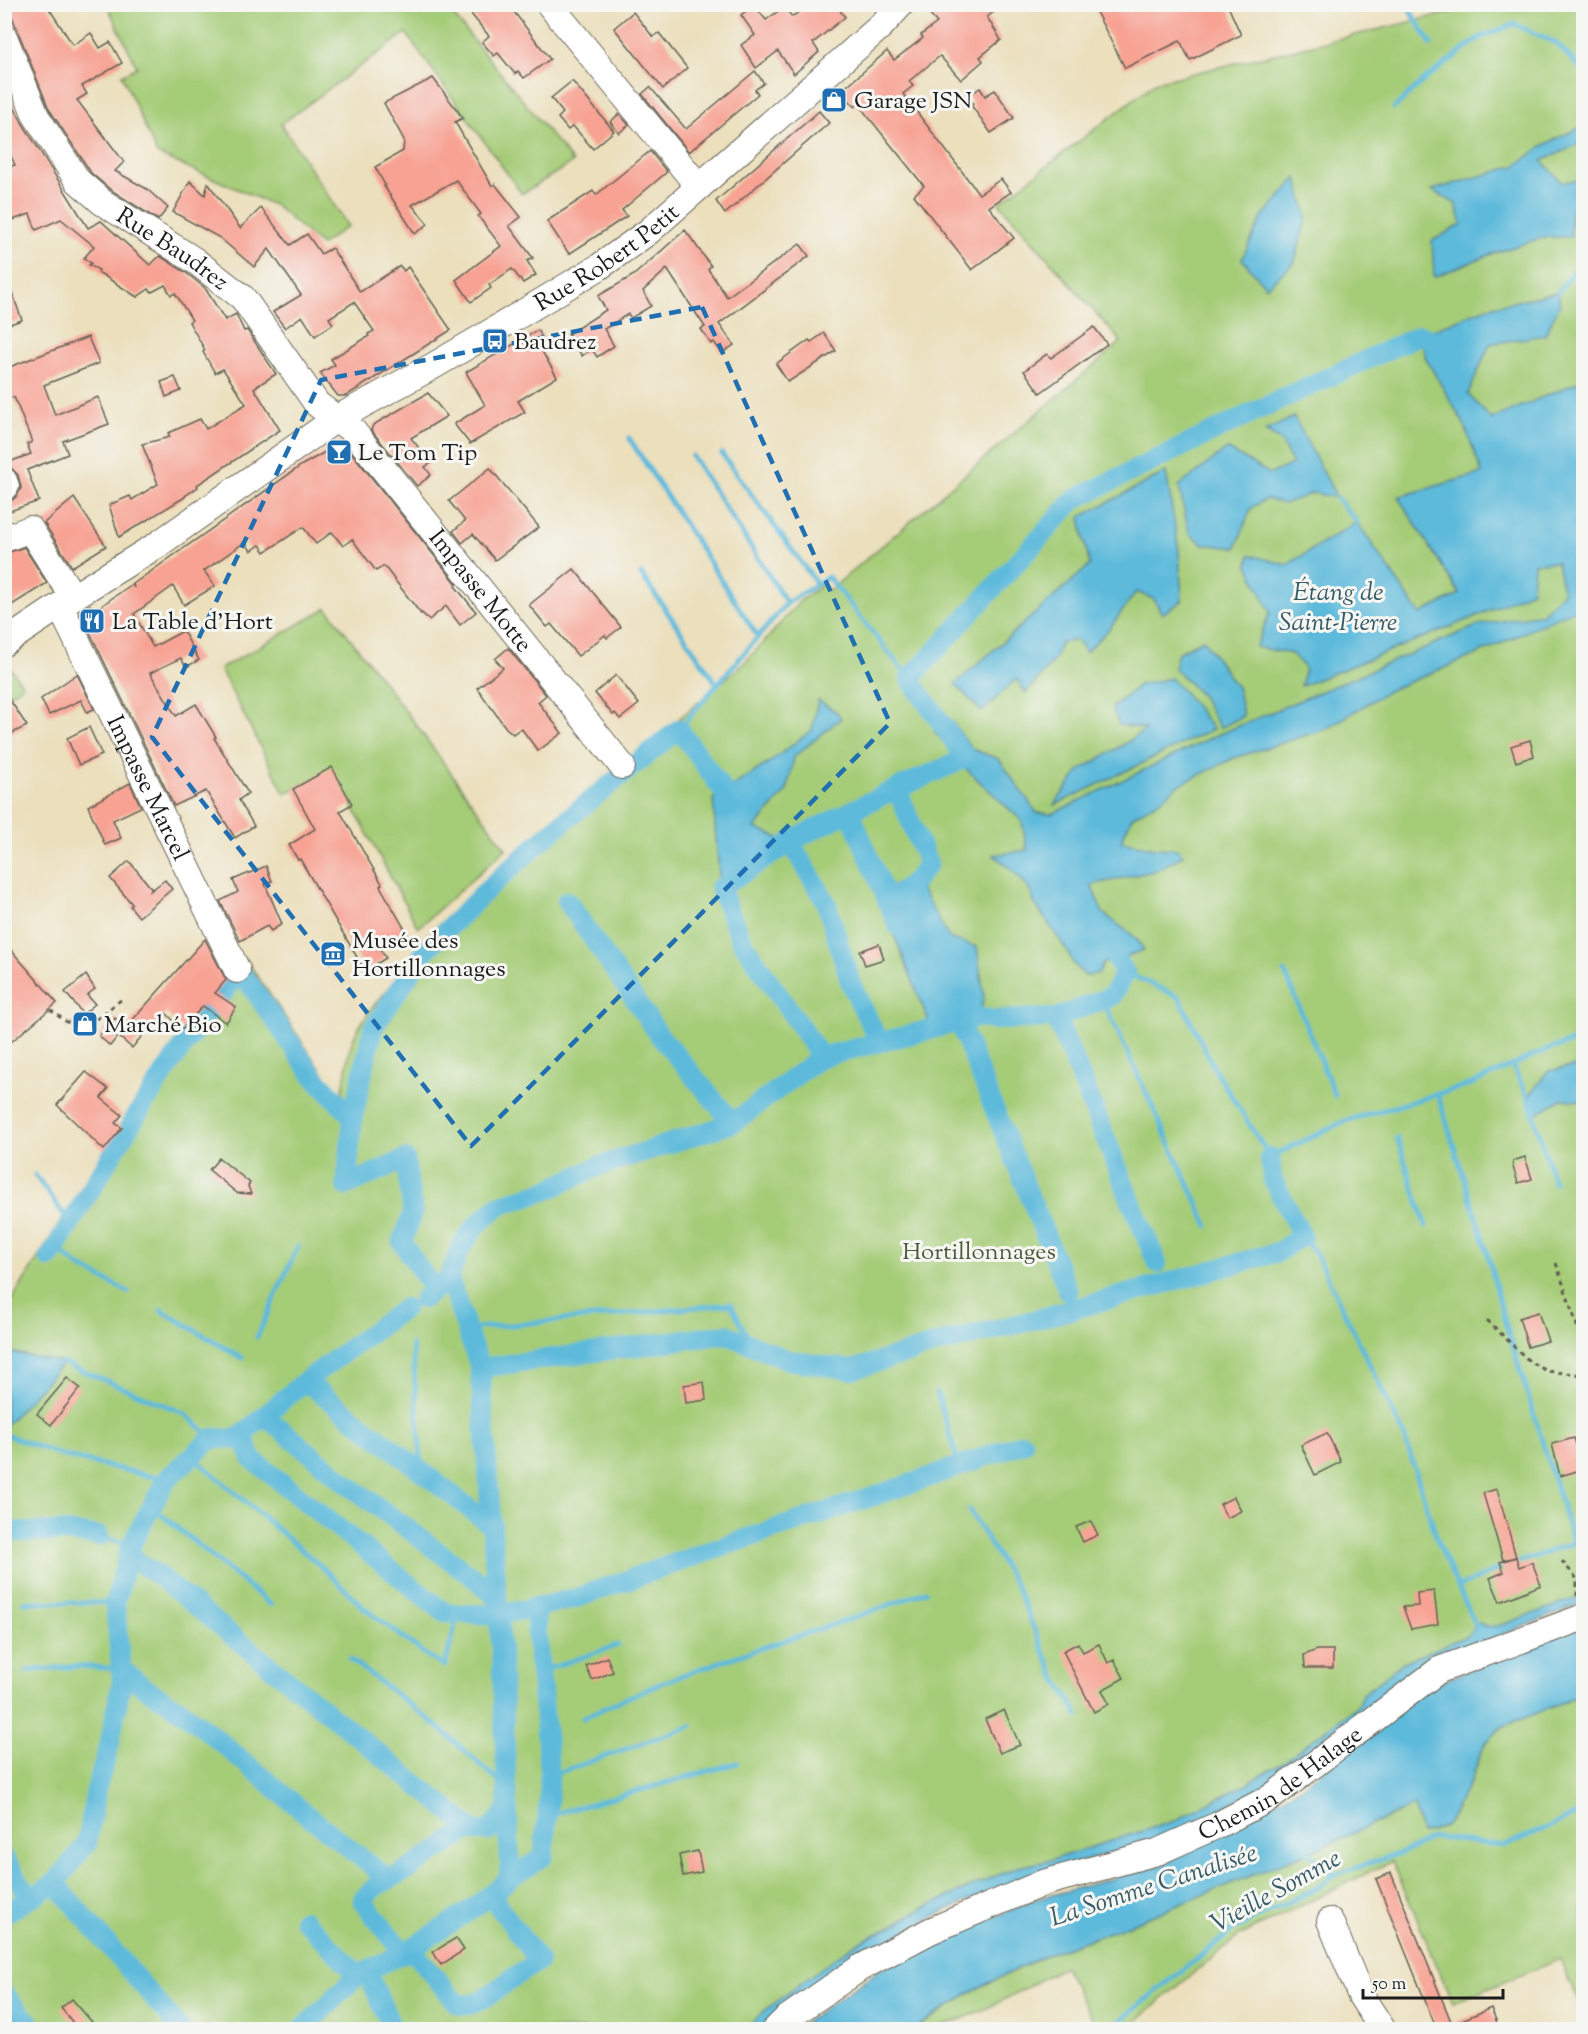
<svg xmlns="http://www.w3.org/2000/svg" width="1588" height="2034" viewBox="0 0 1588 2034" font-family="'Sorts Mill Goudy',serif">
<rect width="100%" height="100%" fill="#f6f6f2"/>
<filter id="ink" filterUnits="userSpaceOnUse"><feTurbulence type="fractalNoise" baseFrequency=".0167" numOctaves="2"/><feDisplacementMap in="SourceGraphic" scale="12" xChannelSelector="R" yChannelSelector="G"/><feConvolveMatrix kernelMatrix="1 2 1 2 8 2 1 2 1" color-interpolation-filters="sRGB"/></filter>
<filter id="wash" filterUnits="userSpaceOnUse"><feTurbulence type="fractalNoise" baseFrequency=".008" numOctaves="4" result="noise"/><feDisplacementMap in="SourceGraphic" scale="24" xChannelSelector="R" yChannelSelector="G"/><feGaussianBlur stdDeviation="1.35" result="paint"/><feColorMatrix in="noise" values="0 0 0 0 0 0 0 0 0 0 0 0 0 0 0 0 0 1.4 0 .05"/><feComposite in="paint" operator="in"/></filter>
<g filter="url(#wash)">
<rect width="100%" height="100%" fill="#ebdfbc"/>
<g fill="#a5cc77" stroke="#60744a" stroke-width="1.5">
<polygon points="107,5 445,5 573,162 522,194 406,33 281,124 348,226 321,245 276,206 157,154 122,75 137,67"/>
<polygon points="1482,5 1583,5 1583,1600 1420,1660 1315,1750 1160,1836 1017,1878 929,1914 756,2029 5,2029 4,1313 105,1150 190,1020 223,979 245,958 334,1089 342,1095 349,1051 356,1032 370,1010 419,953 491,884 632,759 743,664 765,641 801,600 822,585 830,590 1121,342 999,203 1156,82"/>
<polygon points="327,608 411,718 506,849 418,928 332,768 285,794 220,669"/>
<polygon points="10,668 23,685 5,699 4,672"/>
<path d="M 1583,1694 L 1583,2013 L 1560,1959 L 1453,2003 L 1392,1861 L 1239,1936 L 1126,2029 L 1091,2029 L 1093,2020 L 1064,1967 C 1022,1989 959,2029 914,2030 L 970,1992 L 1046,1955 L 1126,1926 L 1339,1840 L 1415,1805 L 1421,1834 L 1446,1826 L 1471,1780 L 1485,1743 L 1502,1727 Z"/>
</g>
<g fill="#5dbadb" stroke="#3c6b7c" stroke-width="1.5">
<polygon points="1583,126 1583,142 1542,161 1562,182 1583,180 1583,202 1571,207 1571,237 1544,237 1489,255 1434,277 1432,241 1462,224 1456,204 1432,190 1515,166 1544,145"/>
<polygon points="1297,178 1307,217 1294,263 1266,287 1242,259 1263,216"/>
<path d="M 1558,292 L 1560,304 L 1545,335 L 1490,344 L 1468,394 L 1491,419 L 1583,380 L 1583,606 L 1473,656 L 1388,691 L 1326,729 L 1234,758 L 1177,786 L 1162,799 L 1132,817 L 1121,841 L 1155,848 L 1178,849 L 1183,856 L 1154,871 L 1091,885 L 1103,913 L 1136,938 L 1144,950 L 1112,962 L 1103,963 L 1099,973 L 1085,976 L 1073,963 L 1066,949 L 1034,903 C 1031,883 1009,868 994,855 L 1027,850 L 1022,821 L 963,766 L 934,731 L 950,719 L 972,749 L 999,759 L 1037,813 L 1052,814 L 1217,735 L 1479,625 L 1542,614 L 1563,592 L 1557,562 L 1534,563 L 1532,591 L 1470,619 L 1301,686 L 1305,668 L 1292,654 L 1256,647 L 1270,612 L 1248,565 L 1250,555 L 1287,565 L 1357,522 L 1420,614 L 1460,594 L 1398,497 L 1482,473 L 1464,424 L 1426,359 L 1420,335 L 1489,307 Z"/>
<polygon points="1294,417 1337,498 1313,493 1284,504 1266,499 1251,508 1236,548 1203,544 1189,533 1179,486 1227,449 1270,474 1293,464 1280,440 1265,431"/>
<polygon points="1166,472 1179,551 1182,601 1162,614 1154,599 1136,592 1109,629 1086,652 1077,640 1060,643 1055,659 1026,693 1016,679 982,712 955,684 1090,565 1083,535 1080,517"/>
<polygon points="1203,639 1238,689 1243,716 1220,728 1202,696 1174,668 1178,653"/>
<polygon points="1171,678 1195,705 1213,729 1053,806 1080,770 1123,745 1146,729 1119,725 1112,708 1139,685"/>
<polygon points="818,700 837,712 841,718 794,757 787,790 755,828 791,843 720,888 713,799 767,764 812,730"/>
<polygon points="916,880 949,938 977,947 984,997 979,1017 940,1026 930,1024 881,903 888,902"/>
<polygon points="1583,1065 1583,1101 1561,1099 1533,1116 1528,1097 1548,1071"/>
<polygon points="5,1351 63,1363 11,1420 5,1425"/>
<polygon points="1583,1596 1583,1603 1433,1662 1384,1694 1349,1726 1290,1771 1252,1793 1167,1836 1016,1882 946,1910 886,1942 767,2023 760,2029 744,2030 764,2011 836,1957 858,1943 894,1925 923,1908 1017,1867 1044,1862 1174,1821 1246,1784 1285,1761 1357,1706 1362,1695 1402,1663 1469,1635 1474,1627 1479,1623 1487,1627 1498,1626"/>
<polygon points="1583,1624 1583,1694 1502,1727 1485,1743 1471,1780 1446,1826 1421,1834 1414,1805 1339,1840 1126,1926 1046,1955 970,1992 914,2029 794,2030 895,1959 1037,1899 1162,1865 1302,1787 1429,1687"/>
</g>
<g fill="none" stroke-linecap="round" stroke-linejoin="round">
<g stroke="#5dbadb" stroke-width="5">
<polyline points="1406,4 1431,44"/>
<polyline points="1394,108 1423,81 1479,38 1514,24 1556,43 1584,72"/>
<polyline points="1558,292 1578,267 1584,265"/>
<polyline points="629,438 758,637"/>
<polyline points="722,454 817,584"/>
<polyline points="692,456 787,603"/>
<polyline points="1337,498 1357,522"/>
<polyline points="641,574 717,684"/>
<polyline points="679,729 787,603 828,577 910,679"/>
<polyline points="1125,972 1179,997 1215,1070 1270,1157 1345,1121 1469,1085 1544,1051 1584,1038"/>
<polyline points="1285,972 1335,1096"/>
<polyline points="1103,1000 1208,1226"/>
<polyline points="1576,1041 1584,1065"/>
<polyline points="1512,1065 1528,1097 1554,1183"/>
<polyline points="1438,1095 1488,1255 1503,1315 1574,1544"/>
<polyline points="1397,1138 1426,1226"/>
<polyline points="35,1175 70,1223"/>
<polyline points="1302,1236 1316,1254 1404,1435 1439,1545 1478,1631"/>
<polyline points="55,1247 77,1265 128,1292"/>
<polyline points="405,1308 423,1299"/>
<polyline points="161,1310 242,1358"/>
<polyline points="466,1329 731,1304 751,1344"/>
<polyline points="257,1337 298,1246"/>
<polyline points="412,1345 422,1473"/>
<polyline points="63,1363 184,1413 212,1438"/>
<polyline points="937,1393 959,1466"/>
<polyline points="4,1434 61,1455 166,1480"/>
<polyline points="192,1456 324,1569 364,1608 429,1657 445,1666 458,1613"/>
<polyline points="152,1507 271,1605"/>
<polyline points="969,1510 1015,1584 1054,1675 1079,1716"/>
<polyline points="99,1536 131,1545"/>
<polyline points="1514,1564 1584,1539"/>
<polyline points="1459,1587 1499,1569"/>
<polyline points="23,1602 115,1603"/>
<polyline points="350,1659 436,1725 507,1789"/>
<polyline points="26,1671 78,1666 121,1669"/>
<polyline points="539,1672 618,1645"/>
<path d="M 583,1718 C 613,1704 644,1689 675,1678 C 758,1647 844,1624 926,1591"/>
<polyline points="549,1776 691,1726"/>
<polyline points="547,1816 737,1763"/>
<polyline points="1304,1848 1334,1875"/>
<polyline points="1108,2030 1234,1929 1319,1887 1334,1875 1410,1850 1432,1837 1505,1846 1584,1811"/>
</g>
<g stroke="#5dbadb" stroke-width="20">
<polyline points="850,812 898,926"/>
<polyline points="791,843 826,902 851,984 879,1042"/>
<polyline points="567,901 659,1035 733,1123"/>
<polyline points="888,902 916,880 928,864 897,789"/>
<path d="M 1056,1018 C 1091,1099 1122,1182 1157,1263"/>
<polyline points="959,1022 1068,1291"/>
<polyline points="821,1057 979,1017 992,1020 1056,1018 1112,996 1125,972 1102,938"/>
<path d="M 49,1258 C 109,1161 165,1061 239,974 L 243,975 L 315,1078 L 353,1117"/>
<polyline points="449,1278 460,1248 477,1225 498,1206 545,1191 597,1167 733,1123 821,1057 740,938 720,888 799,837 881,796 966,758 910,679 1075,499 1262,408 1420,335 1436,342 1440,349"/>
<polyline points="434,1290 402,1242 413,1213 405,1159 346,1186 353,1117 373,1028 426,950 493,884 556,828 679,729 739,813"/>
<polyline points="480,1368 726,1334 788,1360 852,1370 937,1344 1034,1320 1278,1252 1302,1236 1272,1178 1270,1157"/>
<polyline points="305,1381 492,1526"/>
<polyline points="265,1416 346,1483 478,1581 497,1598"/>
<polyline points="237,1439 246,1443 252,1459 445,1613 499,1615 573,1599 733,1543 907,1485 1023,1443"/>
<polyline points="4,1532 64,1532 99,1536"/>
<polyline points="128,1555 156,1574 467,1825 467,1831"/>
<polyline points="121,1669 148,1690 179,1709 217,1739 305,1813 388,1879"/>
<polyline points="4,1858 30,1898"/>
<path d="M 508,1880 L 543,1857 C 546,1830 550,1801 549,1774 C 546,1718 538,1663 535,1607"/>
<polyline points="55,1883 181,2030"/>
<polyline points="4,1914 55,1883 87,1843 96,1790 109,1747 122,1680 115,1603 131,1545 166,1480 212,1438 237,1439 305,1381 405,1308"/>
<polyline points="304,1920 358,1975"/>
<path d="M 411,1949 L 458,2004 C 477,2009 492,1992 506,1983 C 516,1975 528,1968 539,1961 L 490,1895"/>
<polyline points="404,1953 366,1906 363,1899 376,1886 409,1869 467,1831 489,1831 508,1809"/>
<polyline points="367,1971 393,2030"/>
<polyline points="4,1994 35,2030"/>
<polyline points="302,2030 358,1975 404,1953 477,1906 508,1880 510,1865 501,1650 480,1368 449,1278 423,1299"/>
</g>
</g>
<g id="blocks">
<g fill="#f7a293">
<polygon points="7,4 46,4 73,45 91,33 100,48 110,42 122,63 82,86 87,94 77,100 124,162 115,171 147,189 168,208 158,220 111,190 91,173 86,165 49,109"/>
<polygon points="483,4 508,4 550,59 524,78 518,71 515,74 498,53 494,56 482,42 489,36 471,14"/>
<polygon points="810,4 835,4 845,17 813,43 819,52 794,74 778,51 756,68 741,45 755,35 741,15 754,5 766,20 784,7 792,17"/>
<polygon points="941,4 1005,4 987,17 1001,40 980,57 983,61 961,80 940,56 909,81 913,86 903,94 979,194 1001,179 1011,192 989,207 1014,238 972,270 914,195 924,186 858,104 855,107 841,91 887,51 894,60 923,38 921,35 937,23 929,14"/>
<polygon points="1092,4 1227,4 1241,35 1190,60 1180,41 1125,68"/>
<polygon points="633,12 653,37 659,33 687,68 663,89 614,28"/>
<polygon points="755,71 764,83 755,90 758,94 689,152 642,94 650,87 686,129"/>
<polygon points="433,78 463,118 455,122 492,186 495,184 521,217 509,226 533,258 527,261 536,275 523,283 512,269 489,285 491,288 471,302 456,280 501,246 478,216 481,214 456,180 412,205 428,224 415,234 384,186 385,185 375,167 403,151 404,140 384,103"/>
<polygon points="572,81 614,131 593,149 573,126 568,130 558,118 563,113 551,98"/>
<polygon points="4,88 23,124 88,228 101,221 150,265 160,256 185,272 205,288 225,320 236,314 244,331 247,330 276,374 254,388 280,430 197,485 198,487 185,496 185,497 119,537 109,505 130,496 132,500 158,484 142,444 170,437 168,433 200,419 206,429 246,404 223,369 215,373 203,352 205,350 189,322 192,320 175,293 171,295 165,285 152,292 149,289 137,297 98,272 99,270 89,265 91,263 84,258 94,246 61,219 36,230 30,214 4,223 4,168 15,165 4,140"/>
<polygon points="980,88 985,96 995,90 1014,118 991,133 971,105 973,104 968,96"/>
<polygon points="819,111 829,123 725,214 716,201"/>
<polygon points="619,114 629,125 619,133 610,122"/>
<polygon points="650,151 667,172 622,210 627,216 569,254 547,221 593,191 596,195"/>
<polygon points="190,181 205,195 208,183 240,228 261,208 290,245 307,234 321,254 332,248 360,292 400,266 404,271 408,267 451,330 346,396 338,396 320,373 335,365 331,359 369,336 368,334 374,331 354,302 329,318 333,324 315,336 302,316 285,328 273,312 301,295 269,249 254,267 220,238 173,212"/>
<polygon points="685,230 711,266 708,269 727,297 800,244 809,256 719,324 734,345 722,353 714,342 711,344 701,329 705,327 667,269 643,291 651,306 631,318 628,314 604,329 614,346 597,357 592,349 582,356 568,334 606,310 598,296 634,275"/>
<polygon points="4,276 6,276 22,320 4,326"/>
<polygon points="1094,327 1107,344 1040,393 1024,371 1047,354 1051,358"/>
<polygon points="538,330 546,345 540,348 557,377 518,401 525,412 470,444 454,424 485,405 466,372"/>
<polygon points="824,333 836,351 788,382 776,364 809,340 811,342"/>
<polygon points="88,337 99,363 44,385 55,415 98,397 109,424 63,441 68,454 27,470 39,501 4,513 4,501 12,500 17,496 21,488 18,475 11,468 9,462 31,454 27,444 32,442 14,397 4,400 4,369"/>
<polygon points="175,377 181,391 166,397 161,382"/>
<polygon points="428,393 447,416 411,438 431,463 425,467 431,475 417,486 371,430 373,425"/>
<polygon points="343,442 457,584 455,586 476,612 460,625 446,606 429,620 422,613 421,614 384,566 376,571 352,539 343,546 332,532 316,544 303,527 265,552 260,545 251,551 245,542 204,571 215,586 184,605 173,586 134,614 153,647 183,631 199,660 186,667 181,658 150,673 176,716 196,704 216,737 214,738 248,793 239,800 254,826 235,838 206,791 174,806 80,612 90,605 94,611 132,584 134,588 133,584 302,465"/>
<polygon points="490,468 539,527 495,560 473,534 462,543 453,531 465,521 449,501"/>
<polygon points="74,498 106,546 72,567 44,523"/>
<polygon points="24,547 47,583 4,610 4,554"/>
<polygon points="574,569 621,627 607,638 605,635 578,656 551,624 547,627 529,605"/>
<polygon points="508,648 546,695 538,702 562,733 538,751 521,728 513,734 506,728 477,688 503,668 495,659"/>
<polygon points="77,674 94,709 87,712 81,700 49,715 41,699"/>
<polygon points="616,675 639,704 620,719 615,713 613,715 595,693"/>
<polygon points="4,691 27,726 4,737"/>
<polygon points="89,727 102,755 79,765 67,738"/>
<polygon points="1530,740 1534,756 1516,762 1511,746"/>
<polygon points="332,767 352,804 340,811 382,884 380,886 407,933 380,949 386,958 365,971 300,859 298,860 289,845 315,829 293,789"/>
<polygon points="130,783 141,807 113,820 121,838 105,845 88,806"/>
<polygon points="129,861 152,889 149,892 165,880 172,889 139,917 130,906 132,904 110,878"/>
<polygon points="266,866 272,881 265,884 282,924 271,931 267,926 240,941 220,901 238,892 233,880"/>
<polygon points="205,939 226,980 215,993 236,1007 226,1023 203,1006 182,1029 166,1013 150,1031 147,1030 132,1048 118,1036 110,1046 99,1036 115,1018 126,1028 120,1034"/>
<polygon points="4,942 57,1003 4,1048"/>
<polygon points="879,944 884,959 865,965 860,951"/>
<polygon points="86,975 95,989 87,995 95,1004 83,1014 65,992"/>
<polygon points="86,1072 108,1089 101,1098 122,1115 115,1123 122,1128 104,1150 57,1105"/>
<polygon points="1525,1157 1532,1179 1518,1183 1513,1167 1513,1161"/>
<polygon points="219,1158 250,1183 248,1186 251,1194 237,1193 209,1170"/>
<polygon points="1538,1312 1548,1341 1528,1347 1519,1318"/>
<polygon points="67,1378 80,1388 51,1425 37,1414"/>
<polygon points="704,1382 706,1400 686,1403 684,1385"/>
<polygon points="1327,1433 1341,1462 1315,1475 1301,1445"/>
<polygon points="1574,1438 1584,1469 1560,1476 1552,1444"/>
<polygon points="1497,1489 1516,1557 1503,1560 1483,1493"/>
<polygon points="1234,1497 1241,1511 1227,1518 1220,1504"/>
<polygon points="1091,1521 1098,1535 1083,1542 1076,1527"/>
<polygon points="1516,1557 1519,1567 1532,1562 1541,1585 1500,1602 1490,1578 1504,1572 1500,1562"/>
<polygon points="1434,1591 1438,1624 1411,1629 1403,1607 1418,1606 1417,1593"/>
<polygon points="1078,1643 1083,1652 1099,1644 1108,1663 1114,1660 1124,1678 1102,1690 1109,1704 1094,1712 1063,1651"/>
<polygon points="1317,1650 1333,1650 1333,1668 1305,1668 1304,1655"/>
<polygon points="607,1657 613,1672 592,1680 586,1666"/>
<polygon points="1004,1710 1020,1745 1000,1753 985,1719"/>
<polygon points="698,1851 702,1872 683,1876 679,1855"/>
<polygon points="1391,1873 1452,2024 1491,2008 1500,2030 1437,2030 1376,1879"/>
<polygon points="456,1938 464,1950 441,1965 433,1952"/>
<polygon points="72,1999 92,2022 83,2030 79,2030 61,2008"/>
</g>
</g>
</g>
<g filter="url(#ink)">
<use href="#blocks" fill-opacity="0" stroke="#646054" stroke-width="1.5"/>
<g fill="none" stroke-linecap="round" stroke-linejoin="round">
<g stroke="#646054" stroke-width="28">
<g id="minor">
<polyline points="549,4 699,187"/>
<path id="s1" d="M 4,37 L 36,116 L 78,181 L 102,202 L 194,260 L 243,298 L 317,404 L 353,431 L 622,766"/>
<polyline points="4,481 6,486"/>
<polyline points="4,539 30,529 73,597"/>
<path id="s2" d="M 60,606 L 237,970"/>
<path id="s3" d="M 4,643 L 73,597 L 157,545 L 336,419 L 435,365 L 491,332 L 599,267 L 648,232 L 881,26 L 901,4"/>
<polyline points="1330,1921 1361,1996 1383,2030"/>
<path id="s4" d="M 775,2030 L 786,2019 L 860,1968 L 930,1931 L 1043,1883 L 1157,1852 L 1218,1825 L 1270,1798 L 1439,1670 L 1584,1617"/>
</g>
</g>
<g stroke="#646054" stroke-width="3" stroke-dasharray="4.5 4.5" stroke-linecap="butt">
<polyline points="50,1010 74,1027 88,1026 122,999"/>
<polyline points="1556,1263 1584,1346"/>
<polyline points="1487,1320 1529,1361 1547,1371 1584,1375"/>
<polyline points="1562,1561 1577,1579 1577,1598"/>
</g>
<use href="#minor" stroke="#fff" stroke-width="26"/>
</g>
</g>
<path fill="none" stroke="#1f6fb2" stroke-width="4.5" stroke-dasharray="12 8" stroke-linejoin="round" d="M 702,307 L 890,723 L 471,1146 L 152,737 L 321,380 Z"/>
<defs>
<g id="shop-square" transform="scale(1.35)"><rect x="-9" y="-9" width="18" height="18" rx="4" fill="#1f6fb2" stroke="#f6f6f2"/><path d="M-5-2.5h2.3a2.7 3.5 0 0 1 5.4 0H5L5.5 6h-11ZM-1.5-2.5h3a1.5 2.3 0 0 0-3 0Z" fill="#fff"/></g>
<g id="bus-square" transform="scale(1.35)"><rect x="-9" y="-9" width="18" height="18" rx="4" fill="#1f6fb2" stroke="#f6f6f2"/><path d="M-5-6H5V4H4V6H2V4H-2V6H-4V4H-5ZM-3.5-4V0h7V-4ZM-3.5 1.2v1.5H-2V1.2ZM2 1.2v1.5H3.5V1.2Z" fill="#fff"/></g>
<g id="bar-square" transform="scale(1.35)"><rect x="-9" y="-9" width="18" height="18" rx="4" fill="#1f6fb2" stroke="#f6f6f2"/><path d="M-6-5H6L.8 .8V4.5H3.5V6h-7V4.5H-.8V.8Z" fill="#fff"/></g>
<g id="restaurant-square" transform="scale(1.35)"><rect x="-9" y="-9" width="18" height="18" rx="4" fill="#1f6fb2" stroke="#f6f6f2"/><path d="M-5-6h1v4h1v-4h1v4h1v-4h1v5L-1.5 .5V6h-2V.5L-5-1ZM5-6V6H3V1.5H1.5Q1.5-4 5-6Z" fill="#fff"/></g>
<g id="museum-square" transform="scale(1.35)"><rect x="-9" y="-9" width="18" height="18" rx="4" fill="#1f6fb2" stroke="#f6f6f2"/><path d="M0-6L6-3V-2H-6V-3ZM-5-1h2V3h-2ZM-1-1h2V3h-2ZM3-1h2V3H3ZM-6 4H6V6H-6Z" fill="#fff"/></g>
</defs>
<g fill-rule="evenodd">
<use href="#shop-square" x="834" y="100"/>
<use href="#bus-square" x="495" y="341"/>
<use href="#bar-square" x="339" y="452"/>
<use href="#restaurant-square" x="92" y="621"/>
<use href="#museum-square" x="333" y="954"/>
<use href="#shop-square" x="85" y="1024"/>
</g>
<g text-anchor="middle" stroke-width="6" stroke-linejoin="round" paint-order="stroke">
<g font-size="24" fill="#1c1c1c" stroke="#f6f6f2" text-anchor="start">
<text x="854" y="108">Garage JSN</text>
<text x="514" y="349">Baudrez</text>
<text x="358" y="460">Le Tom Tip</text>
<text x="112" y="629">La Table d'Hort</text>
<text x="352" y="948">Musée des<tspan x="352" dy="28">Hortillonnages</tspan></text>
<text x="104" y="1032">Marché Bio</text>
</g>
<g font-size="24" fill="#1c1c1c" stroke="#f6f6f2">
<text dy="8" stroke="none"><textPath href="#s1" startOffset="279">Rue Baudrez</textPath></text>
<text dy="8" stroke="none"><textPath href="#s3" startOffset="716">Rue Robert Petit</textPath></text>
<text dy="8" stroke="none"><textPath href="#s1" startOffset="744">Impasse Motte</textPath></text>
<text dy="8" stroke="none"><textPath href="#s2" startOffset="202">Impasse Marcel</textPath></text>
<text dy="8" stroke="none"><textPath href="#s4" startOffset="567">Chemin de Halage</textPath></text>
</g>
<g font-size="24" fill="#4c5a3c" stroke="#f6f6f2">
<text x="979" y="1259">Hortillonnages</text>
</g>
<g font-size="26" font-style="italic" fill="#365b68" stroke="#f6f6f2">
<text x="1338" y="600">Étang de<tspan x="1338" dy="30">Saint-Pierre</tspan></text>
<text transform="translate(1153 1884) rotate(-18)" y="9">La Somme Canalisée</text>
<text transform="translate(1275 1890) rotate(-29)" y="9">Vieille Somme</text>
</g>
</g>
<rect width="1588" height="2034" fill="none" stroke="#f6f6f2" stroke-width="24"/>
<path d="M1363 1989v9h140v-9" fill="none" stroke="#1c1c1c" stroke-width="3"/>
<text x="1372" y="1989" font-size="18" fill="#1c1c1c" stroke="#f6f6f2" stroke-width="4.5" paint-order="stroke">50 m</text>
</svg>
